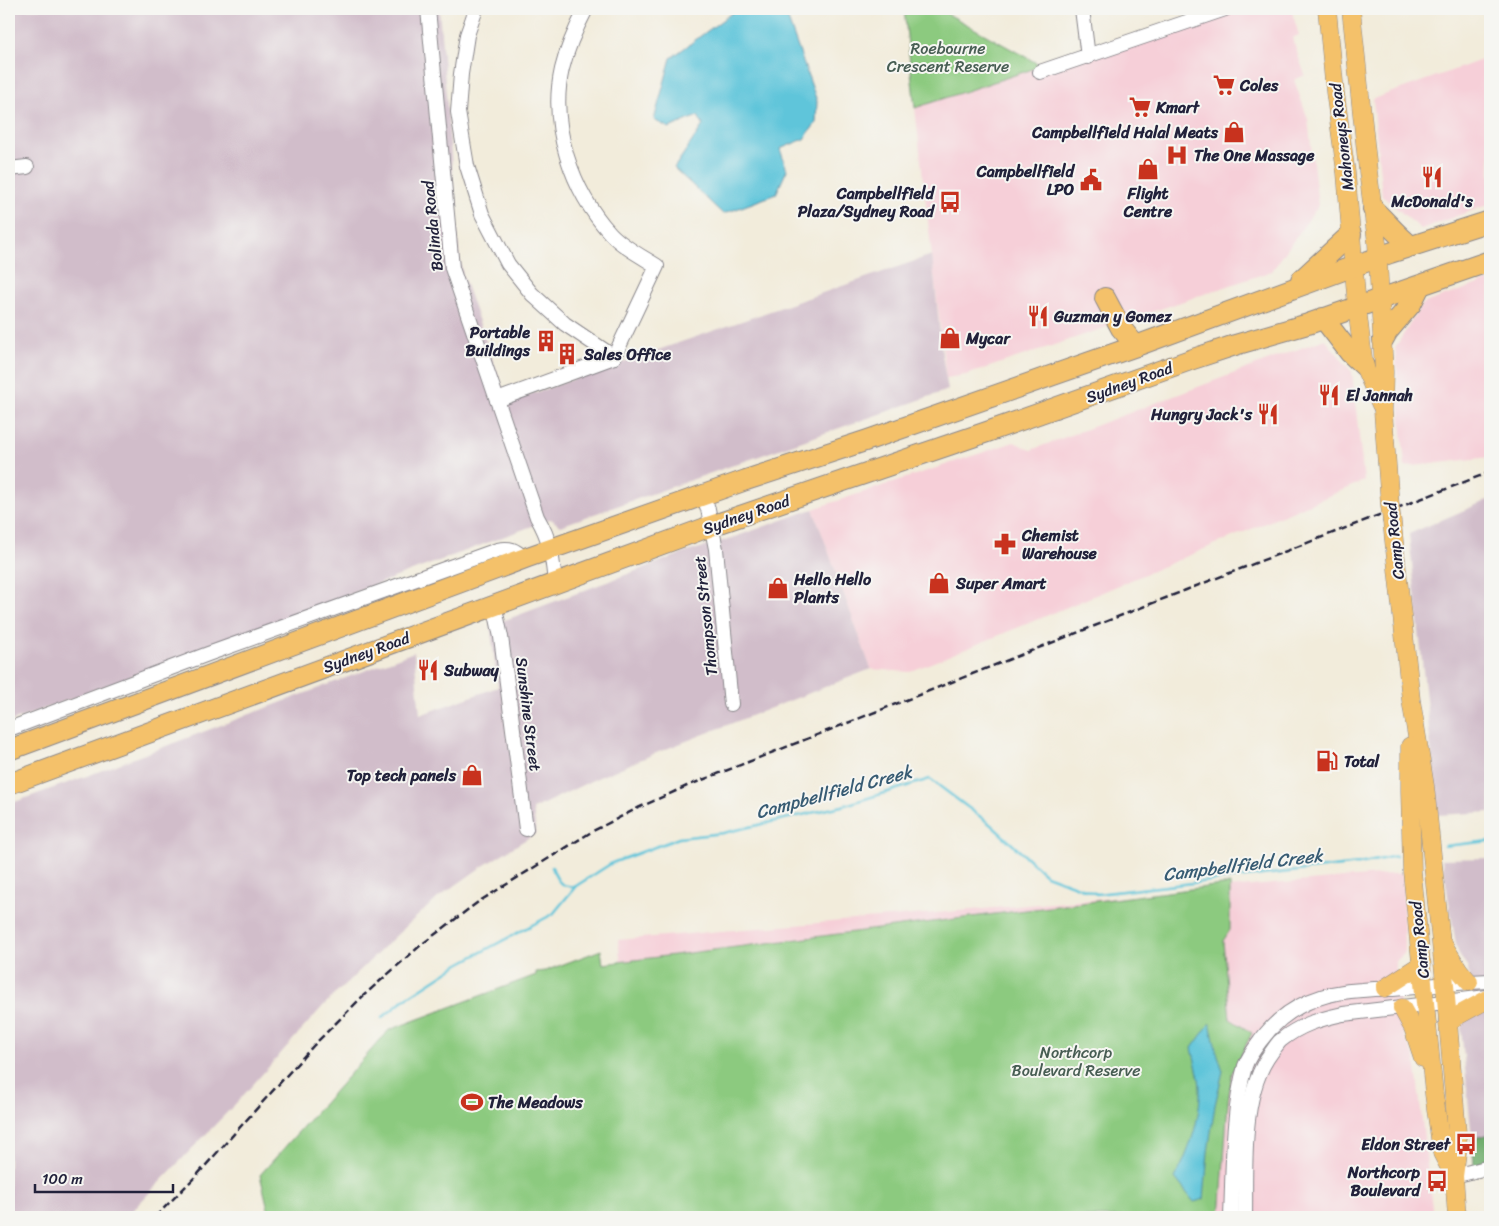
<svg xmlns="http://www.w3.org/2000/svg" width="1499" height="1226" viewBox="0 0 1499 1226" font-family="Sriracha,sans-serif">
<rect width="100%" height="100%" fill="#f6f6f2"/>
<filter id="ink" filterUnits="userSpaceOnUse"><feTurbulence type="fractalNoise" baseFrequency=".02" numOctaves="2"/><feDisplacementMap in="SourceGraphic" scale="10" xChannelSelector="R" yChannelSelector="G"/><feConvolveMatrix kernelMatrix="1 2 1 2 8 2 1 2 1" color-interpolation-filters="sRGB"/></filter>
<filter id="wash" filterUnits="userSpaceOnUse"><feTurbulence type="fractalNoise" baseFrequency=".0096" numOctaves="4" result="noise"/><feDisplacementMap in="SourceGraphic" scale="20" xChannelSelector="R" yChannelSelector="G"/><feGaussianBlur stdDeviation="1.12" result="paint"/><feColorMatrix in="noise" values="0 0 0 0 0 0 0 0 0 0 0 0 0 0 0 0 0 1.4 0 .05"/><feComposite in="paint" operator="in"/></filter>
<g filter="url(#wash)">
<rect width="100%" height="100%" fill="#f2ecdb"/>
<g fill="#f6cfd8">
<polygon points="1243,9 1291,9 1299,35 1292,38 1305,75 1294,80 1308,119 1318,206 1272,271 966,375 946,378 915,108 1042,66"/>
<polygon points="1490,57 1490,204 1421,229 1382,196 1373,99"/>
<polygon points="1490,280 1490,457 1405,467 1395,348 1422,304"/>
<polygon points="1325,339 1352,372 1364,481 1058,611 909,672 871,669 813,509 1014,442 1031,450"/>
<polygon points="1403,873 1404,954 1395,962 1404,1036 1415,1058 1433,1217 652,1217 618,940"/>
</g>
<g fill="#d1bdca">
<polygon points="9,9 439,9 459,253 463,276 503,390 508,402 932,255 942,355 948,390 560,526 551,519 9,722"/>
<polygon points="1490,499 1490,812 1438,815 1409,534"/>
<polygon points="813,509 871,669 661,751 597,778 533,809 536,833 480,868 439,897 405,927 324,1005 240,1099 126,1217 9,1217 9,804 87,776 414,652 420,715 498,687 490,624 508,619 681,554 729,539"/>
<polygon points="1490,858 1490,1134 1472,1139 1461,1027 1466,1017 1473,1011 1468,967 1459,955 1456,944 1442,859"/>
</g>
<g fill="#8cca7f" stroke="#57765d">
<polygon points="904,9 939,9 1042,66 915,108"/>
<polygon points="1230,884 1230,930 1223,941 1230,1019 1252,1033 1232,1073 1228,1102 1220,1217 270,1217 260,1175 389,1030 536,975 536,972 545,971 601,950 603,964"/>
</g>
<polygon fill="#71ae6e" stroke="#4a6854" points="1490,1134 1490,1161 1474,1166 1472,1139"/>
<g fill="#5ec5da" stroke="#40748a">
<polygon points="737,9 777,9 786,14 817,101 816,123 804,139 780,149 787,170 776,194 723,214 674,168 703,125 698,116 669,128 654,120 671,58"/>
<path d="M 1210,1023 L 1216,1049 L 1223,1071 L 1215,1105 L 1208,1152 L 1204,1199 L 1194,1202 L 1175,1178 C 1190,1151 1204,1110 1199,1078 C 1197,1068 1194,1058 1192,1048 Z"/>
</g>
<g fill="none" stroke-linecap="round" stroke-linejoin="round">
<g stroke="#5ec5da" stroke-width="2.5">
<polyline points="1444,846 1490,841"/>
<path d="M 552,867 C 556,879 560,888 574,886"/>
<polyline points="382,1018 405,999 459,964 553,914 576,886 612,863 679,838 723,833 842,806 930,779 990,824 1046,875 1097,894 1359,864 1396,856"/>
</g>
</g>
</g>
<g filter="url(#ink)">
<g fill="none" stroke-linecap="round" stroke-linejoin="round">
<g stroke="#8a878b" stroke-width="16">
<g id="minor">
<path d="M 428,9 L 452,268 L 537,517 C 551,541 552,555 555,582"/>
<polyline points="476,9 467,35 461,74 458,112 467,166 482,214 508,264 532,294 565,324 614,357"/>
<path d="M 586,9 C 576,28 567,48 562,69 C 549,125 572,191 610,233 C 623,247 641,256 657,266 L 614,357"/>
<polyline points="1082,9 1088,57"/>
<polyline points="1040,72 1225,9"/>
<polyline points="9,169 27,167"/>
<polyline points="497,400 614,357"/>
<polyline points="703,495 708,509 716,549 731,704"/>
<polyline points="494,604 501,637 526,829"/>
<path d="M 9,729 L 208,654 L 497,550 C 510,547 515,550 524,558"/>
<polyline points="1454,1176 1490,1167"/>
<path d="M 1231,1217 C 1233,1169 1232,1112 1245,1066 C 1248,1057 1255,1048 1261,1040 C 1286,1006 1321,992 1362,990 C 1372,989 1382,988 1393,989 L 1469,982 L 1490,981"/>
<path d="M 1245,1217 C 1246,1168 1240,1094 1271,1053 C 1274,1049 1277,1044 1280,1041 C 1299,1025 1320,1019 1343,1014 L 1487,997"/>
</g>
</g>
<g stroke="#8a878b" stroke-width="19">
<g id="major">
<polyline points="1327,9 1335,92 1346,173 1357,307 1364,366 1381,405"/>
<polyline points="1351,9 1368,171 1377,243 1384,372 1383,411 1390,506"/>
<polyline points="1392,522 1411,700 1425,786 1444,973 1458,1145 1454,1176 1457,1217"/>
<polyline points="1410,746 1410,790 1412,871 1434,1094 1442,1153 1454,1176"/>
<polyline points="1444,946 1459,970 1469,982"/>
<polyline points="1385,988 1422,964"/>
<polyline points="1402,1008 1413,1028 1423,1058"/>
<polyline points="1448,1021 1490,998"/>
</g>
</g>
<g stroke="#8a878b" stroke-width="22">
<g id="highway">
<path d="M 1373,209 C 1386,221 1397,235 1411,246"/>
<polyline points="1301,280 1351,234"/>
<polyline points="1105,298 1121,328 1136,346"/>
<polyline points="1323,318 1350,353 1364,366"/>
<polyline points="1383,340 1388,331 1411,304 1420,286"/>
<polyline points="9,750 528,557 746,480 868,440 1136,346 1390,253 1490,221"/>
<polyline points="9,784 711,526 987,432 1193,359 1235,345 1308,324 1490,261"/>
</g>
</g>
<use href="#minor" stroke="#fff" stroke-width="14"/>
<use href="#major" stroke="#f4c16b" stroke-width="18"/>
<use href="#highway" stroke="#f4c16b" stroke-width="20"/>
<polyline stroke="#22223b" stroke-width="2.5" stroke-dasharray="8 4" stroke-linecap="butt" points="155,1217 197,1175 314,1045 363,996 421,945 478,902 593,831 638,808 687,786 1186,590 1490,472"/>
<g stroke="#8a878b" stroke-width="19" stroke-linecap="butt">
<polyline id="major-bridge" points="1390,506 1392,522"/>
</g>
<use href="#major-bridge" stroke="#f4c16b" stroke-width="18"/>
</g>
</g>
<defs>
<g id="supermarket-bare" transform="scale(1.725)"><path d="M-6-5.5h2.5l.6 2H6L4.5 2H-2.5L-4.4-4H-6ZM-1.5 3.2a1.3 1.3 0 1 0 .1 0ZM3 3.2a1.3 1.3 0 1 0 .1 0Z" fill="#c8321e" stroke="#f6f6f2" stroke-width="2.5" paint-order="stroke"/></g>
<g id="shop-bare" transform="scale(1.725)"><path d="M-5-2.5h2.3a2.7 3.5 0 0 1 5.4 0H5L5.5 6h-11ZM-1.5-2.5h3a1.5 2.3 0 0 0-3 0Z" fill="#c8321e" stroke="#f6f6f2" stroke-width="2.5" paint-order="stroke"/></g>
<g id="hospital-bare" transform="scale(1.725)"><path d="M-5-5h3v3.5h4V-5h3V5h-3V1.5h-4V5h-3Z" fill="#c8321e" stroke="#f6f6f2" stroke-width="2.5" paint-order="stroke"/></g>
<g id="restaurant-bare" transform="scale(1.725)"><path d="M-5-6h1v4h1v-4h1v4h1v-4h1v5L-1.5 .5V6h-2V.5L-5-1ZM5-6V6H3V1.5H1.5Q1.5-4 5-6Z" fill="#c8321e" stroke="#f6f6f2" stroke-width="2.5" paint-order="stroke"/></g>
<g id="civic-bare" transform="scale(1.725)"><path d="M-.6-6.5H3V-4.5H.6V-3L4-1V1h2V6H-6V1h2V-1L-.6-3ZM-1.2 2.5V6h2.4V2.5Z" fill="#c8321e" stroke="#f6f6f2" stroke-width="2.5" paint-order="stroke"/></g>
<g id="bus-bare" transform="scale(1.725)"><path d="M-5-6H5V4H4V6H2V4H-2V6H-4V4H-5ZM-3.5-4V0h7V-4ZM-3.5 1.2v1.5H-2V1.2ZM2 1.2v1.5H3.5V1.2Z" fill="#c8321e" stroke="#f6f6f2" stroke-width="2.5" paint-order="stroke"/></g>
<g id="building-bare" transform="scale(1.725)"><path d="M-4-6H4V6H1V3H-1V6H-4ZM-2.5-4.3h1.7v1.8h-1.7ZM.8-4.3h1.7v1.8H.8ZM-2.5-1h1.7V.8h-1.7ZM.8-1h1.7V.8H.8Z" fill="#c8321e" stroke="#f6f6f2" stroke-width="2.5" paint-order="stroke"/></g>
<g id="pharmacy-bare" transform="scale(1.725)"><path d="M-2-6h4v4h4v4h-4v4h-4v-4h-4v-4h4Z" fill="#c8321e" stroke="#f6f6f2" stroke-width="2.5" paint-order="stroke"/></g>
<g id="fuel-bare" transform="scale(1.725)"><path d="M-5.5-6h7V0h2V4h1.3V-2.5L3-4.5l.8-.8L6-3V5H2.5V1h-1V6h-7ZM-4.2-4.7v3.2H.2V-4.7Z" fill="#c8321e" stroke="#f6f6f2" stroke-width="2.5" paint-order="stroke"/></g>
<g id="stadium-bare" transform="scale(1.725)"><path d="M0-5a6.5 5 0 1 0 0 10a6.5 5 0 1 0 0-10ZM-3.5-1.8h7v3.6h-7Z" fill="#c8321e" stroke="#f6f6f2" stroke-width="2.5" paint-order="stroke"/></g>
</defs>
<g fill-rule="evenodd">
<use href="#supermarket-bare" x="1224" y="85"/>
<use href="#supermarket-bare" x="1140" y="107"/>
<use href="#shop-bare" x="1234" y="132"/>
<use href="#hospital-bare" x="1177" y="155"/>
<use href="#shop-bare" x="1148" y="169"/>
<use href="#restaurant-bare" x="1432" y="177"/>
<use href="#civic-bare" x="1091" y="180"/>
<use href="#bus-bare" x="950" y="202"/>
<use href="#restaurant-bare" x="1038" y="316"/>
<use href="#shop-bare" x="950" y="338"/>
<use href="#building-bare" x="546" y="341"/>
<use href="#building-bare" x="567" y="354"/>
<use href="#restaurant-bare" x="1329" y="395"/>
<use href="#restaurant-bare" x="1268" y="414"/>
<use href="#pharmacy-bare" x="1005" y="544"/>
<use href="#shop-bare" x="939" y="583"/>
<use href="#shop-bare" x="778" y="588"/>
<use href="#restaurant-bare" x="428" y="670"/>
<use href="#fuel-bare" x="1327" y="761"/>
<use href="#shop-bare" x="472" y="775"/>
<use href="#stadium-bare" x="472" y="1102"/>
<use href="#bus-bare" x="1466" y="1144"/>
<use href="#bus-bare" x="1437" y="1181"/>
</g>
<g text-anchor="middle" stroke-width="4" stroke-linejoin="round" paint-order="stroke">
<g font-size="16" fill="#475d53" stroke="#f6f6f2">
<text x="948" y="54">Roebourne<tspan x="948" dy="18">Crescent Reserve</tspan></text>
<text x="1076" y="1058">Northcorp<tspan x="1076" dy="18">Boulevard Reserve</tspan></text>
</g>
<g font-size="16" font-weight="bold" fill="#22223b" stroke="#f6f6f2" text-anchor="start">
<text x="1240" y="91">Coles</text>
<text x="1156" y="113">Kmart</text>
<text x="1218" y="138" text-anchor="end">Campbellfield Halal Meats</text>
<text x="1194" y="161">The One Massage</text>
<text x="1074" y="177" text-anchor="end">Campbellfield<tspan x="1074" dy="18">LPO</tspan></text>
<text x="934" y="199" text-anchor="end">Campbellfield<tspan x="934" dy="18">Plaza/Sydney Road</tspan></text>
<text x="1148" y="199" text-anchor="middle">Flight<tspan x="1148" dy="18">Centre</tspan></text>
<text x="1432" y="207" text-anchor="middle">McDonald's</text>
<text x="1054" y="322">Guzman y Gomez</text>
<text x="530" y="338" text-anchor="end">Portable<tspan x="530" dy="18">Buildings</tspan></text>
<text x="966" y="344">Mycar</text>
<text x="584" y="360">Sales Office</text>
<text x="1346" y="401">El Jannah</text>
<text x="1252" y="420" text-anchor="end">Hungry Jack's</text>
<text x="1022" y="541">Chemist<tspan x="1022" dy="18">Warehouse</tspan></text>
<text x="794" y="585">Hello Hello<tspan x="794" dy="18">Plants</tspan></text>
<text x="956" y="589">Super Amart</text>
<text x="444" y="676">Subway</text>
<text x="1344" y="767">Total</text>
<text x="456" y="781" text-anchor="end">Top tech panels</text>
<text x="488" y="1108">The Meadows</text>
<text x="1450" y="1150" text-anchor="end">Eldon Street</text>
<text x="1420" y="1178" text-anchor="end">Northcorp<tspan x="1420" dy="18">Boulevard</tspan></text>
</g>
<g font-size="16" fill="#22223b" stroke="#f6f6f2">
<text transform="translate(1341 137) rotate(-97)" y="6">Mahoneys Road</text>
<text transform="translate(432 226) rotate(-96)" y="6">Bolinda Road</text>
<text transform="translate(1129 382) rotate(-20)" y="6">Sydney Road</text>
<text transform="translate(746 514) rotate(-19)" y="6">Sydney Road</text>
<text transform="translate(1394 541) rotate(-96)" y="6">Camp Road</text>
<text transform="translate(705 616) rotate(-96)" y="6">Thompson Street</text>
<text transform="translate(366 652) rotate(-20)" y="6">Sydney Road</text>
<text transform="translate(529 714) rotate(83)" y="6">Sunshine Street</text>
<text transform="translate(1419 940) rotate(-96)" y="6">Camp Road</text>
</g>
<g font-size="18" font-style="italic" fill="#375b73" stroke="#f6f6f2">
<text transform="translate(834 792) rotate(-15)" y="6">Campbellfield Creek</text>
<text transform="translate(1243 865) rotate(-7)" y="6">Campbellfield Creek</text>
</g>
</g>
<rect width="1499" height="1226" fill="none" stroke="#f6f6f2" stroke-width="30"/>
<path d="M35 1184v8h138v-8" fill="none" stroke="#22223b" stroke-width="2.5"/>
<text x="42" y="1184" font-size="15" fill="#22223b" stroke="#f6f6f2" stroke-width="4" paint-order="stroke">100 m</text>
</svg>
